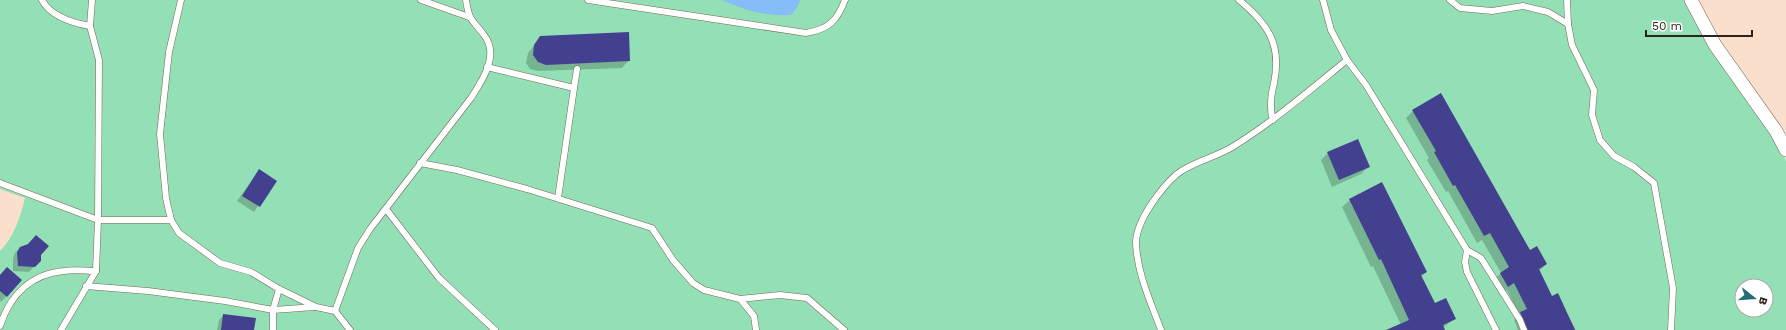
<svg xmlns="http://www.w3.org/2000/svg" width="1786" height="330" viewBox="0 0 1786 330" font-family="'Work Sans',sans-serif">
<rect width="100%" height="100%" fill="#fae0cc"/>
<path fill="#94e0b6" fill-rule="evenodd" d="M 0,0 L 1686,0 L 1772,133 L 1786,161 L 1786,330 L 0,330 L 0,251 C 14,237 20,218 25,198 L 0,189 ZM 1742,286 L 1766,286 L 1766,310 L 1742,310 Z"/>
<path fill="#86bcf7" d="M 722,0 L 800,0 L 798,6 L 791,15 C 767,17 744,10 722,0 Z"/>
<g fill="#0003">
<polygon points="541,37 629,60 622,68 538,71 530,69 526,63 528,53"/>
<polygon points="1413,111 1529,252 1546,264 1539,271 1552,297 1557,295 1576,330 1518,330 1514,320 1519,315 1507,290 1500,293 1493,281 1501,273 1482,240 1477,243 1448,191 1446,192 1427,160 1429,158 1406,118"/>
<polygon points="1328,153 1368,167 1361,174 1332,187 1321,160"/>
<polygon points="259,170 275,181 254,212 237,201"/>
<polygon points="1382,184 1426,272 1421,277 1434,305 1455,318 1443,328 1444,330 1396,330 1401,325 1373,266 1371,267 1342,207 1350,200"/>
<polygon points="28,245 40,255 40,260 29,272 13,271 13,258 15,253 20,248"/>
<polygon points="0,276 21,280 1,302 0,301"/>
<polygon points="224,315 253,330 217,330 219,320"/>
</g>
<g fill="#444090">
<polygon points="629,32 630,61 546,65 538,62 533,55 534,45 540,36"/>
<polygon points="1441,93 1530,250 1537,246 1547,264 1539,269 1552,296 1558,293 1575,330 1528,330 1520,312 1527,309 1514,283 1508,287 1500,273 1509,267 1490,233 1484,236 1455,185 1453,186 1434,152 1436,151 1412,110"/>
<polygon points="1358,139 1370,167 1339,180 1327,152"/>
<polygon points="259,169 277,181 260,207 242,196"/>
<polygon points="1382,182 1427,272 1421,275 1435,303 1446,298 1456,319 1443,325 1445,330 1386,330 1409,320 1381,259 1379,260 1349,199"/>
<polygon points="36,235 49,246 41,255 41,261 35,267 18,266 17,252 20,247 28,244"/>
<polygon points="7,267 22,280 7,297 0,291 0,275"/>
<polygon points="223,314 256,318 254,330 221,330"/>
</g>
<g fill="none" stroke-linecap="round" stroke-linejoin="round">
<g stroke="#7a6453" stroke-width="7">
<g id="lane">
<path d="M 42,0 C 51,17 73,23 90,26"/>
<polyline points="181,0 169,52 160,134 166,198 171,220 179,233 220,263 251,272 279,289 316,307 335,311 350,330"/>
<polyline points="421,0 469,17"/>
<path d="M 588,0 L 806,33 C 829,29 837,21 845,0"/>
<path d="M 1239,0 C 1268,24 1282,44 1274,83 C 1271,95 1269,108 1273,120"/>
<polyline points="1323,0 1331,30 1347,60 1366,85 1467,250 1481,258 1520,320 1524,330"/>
<polyline points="1450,0 1460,8 1492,11 1523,6 1548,12 1568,24 1572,45 1594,90 1592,115 1600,140 1614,156 1634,167 1654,183 1673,288 1671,330"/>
<polyline points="1567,0 1568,24"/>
<polyline points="487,67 574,88 558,198"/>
<polyline points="574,88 577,69"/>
<polyline points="420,163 457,170 527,189 652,228 673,260 693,283 704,290 740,299 754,316 756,330"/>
<polyline points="0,183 98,220 171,220"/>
<polyline points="386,209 439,278 495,330"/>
<polyline points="1467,250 1465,262 1467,272 1496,330"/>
<polyline points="86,286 148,291 225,301 273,310 315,307"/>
<polyline points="740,299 780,295 807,298 844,330"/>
<path d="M 335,311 L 358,248 L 370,229 L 471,98 C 482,81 500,55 484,35 C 472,19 469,21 466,0"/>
<path d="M 0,326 C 10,295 31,274 64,271 C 74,269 85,271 96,271"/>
<polyline points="61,330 96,271 98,220 99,60 90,26 92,0"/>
<polyline points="273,330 273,310 279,289"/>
<path d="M 1161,330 C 1151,303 1137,273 1136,243 C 1136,221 1161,188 1177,174 C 1192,162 1217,157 1234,146 C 1274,121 1310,90 1347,60"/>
</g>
</g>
<g stroke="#7a6453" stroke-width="14">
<polyline id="street" points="1691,0 1715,45 1776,131 1786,150"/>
</g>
<use href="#lane" stroke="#fff" stroke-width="6"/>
<use href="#street" stroke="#fff" stroke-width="13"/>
</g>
<g transform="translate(1754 298) rotate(107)"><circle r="19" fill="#ffffff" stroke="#aba7a4"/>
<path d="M0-3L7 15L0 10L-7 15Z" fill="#226d73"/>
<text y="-6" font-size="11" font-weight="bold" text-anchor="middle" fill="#2c231c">B</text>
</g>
<path d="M1646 30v6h106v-6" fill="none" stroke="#2c231c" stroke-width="2"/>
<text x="1652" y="30" font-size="12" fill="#2c231c" stroke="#ffffff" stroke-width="3" paint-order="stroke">50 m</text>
</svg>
